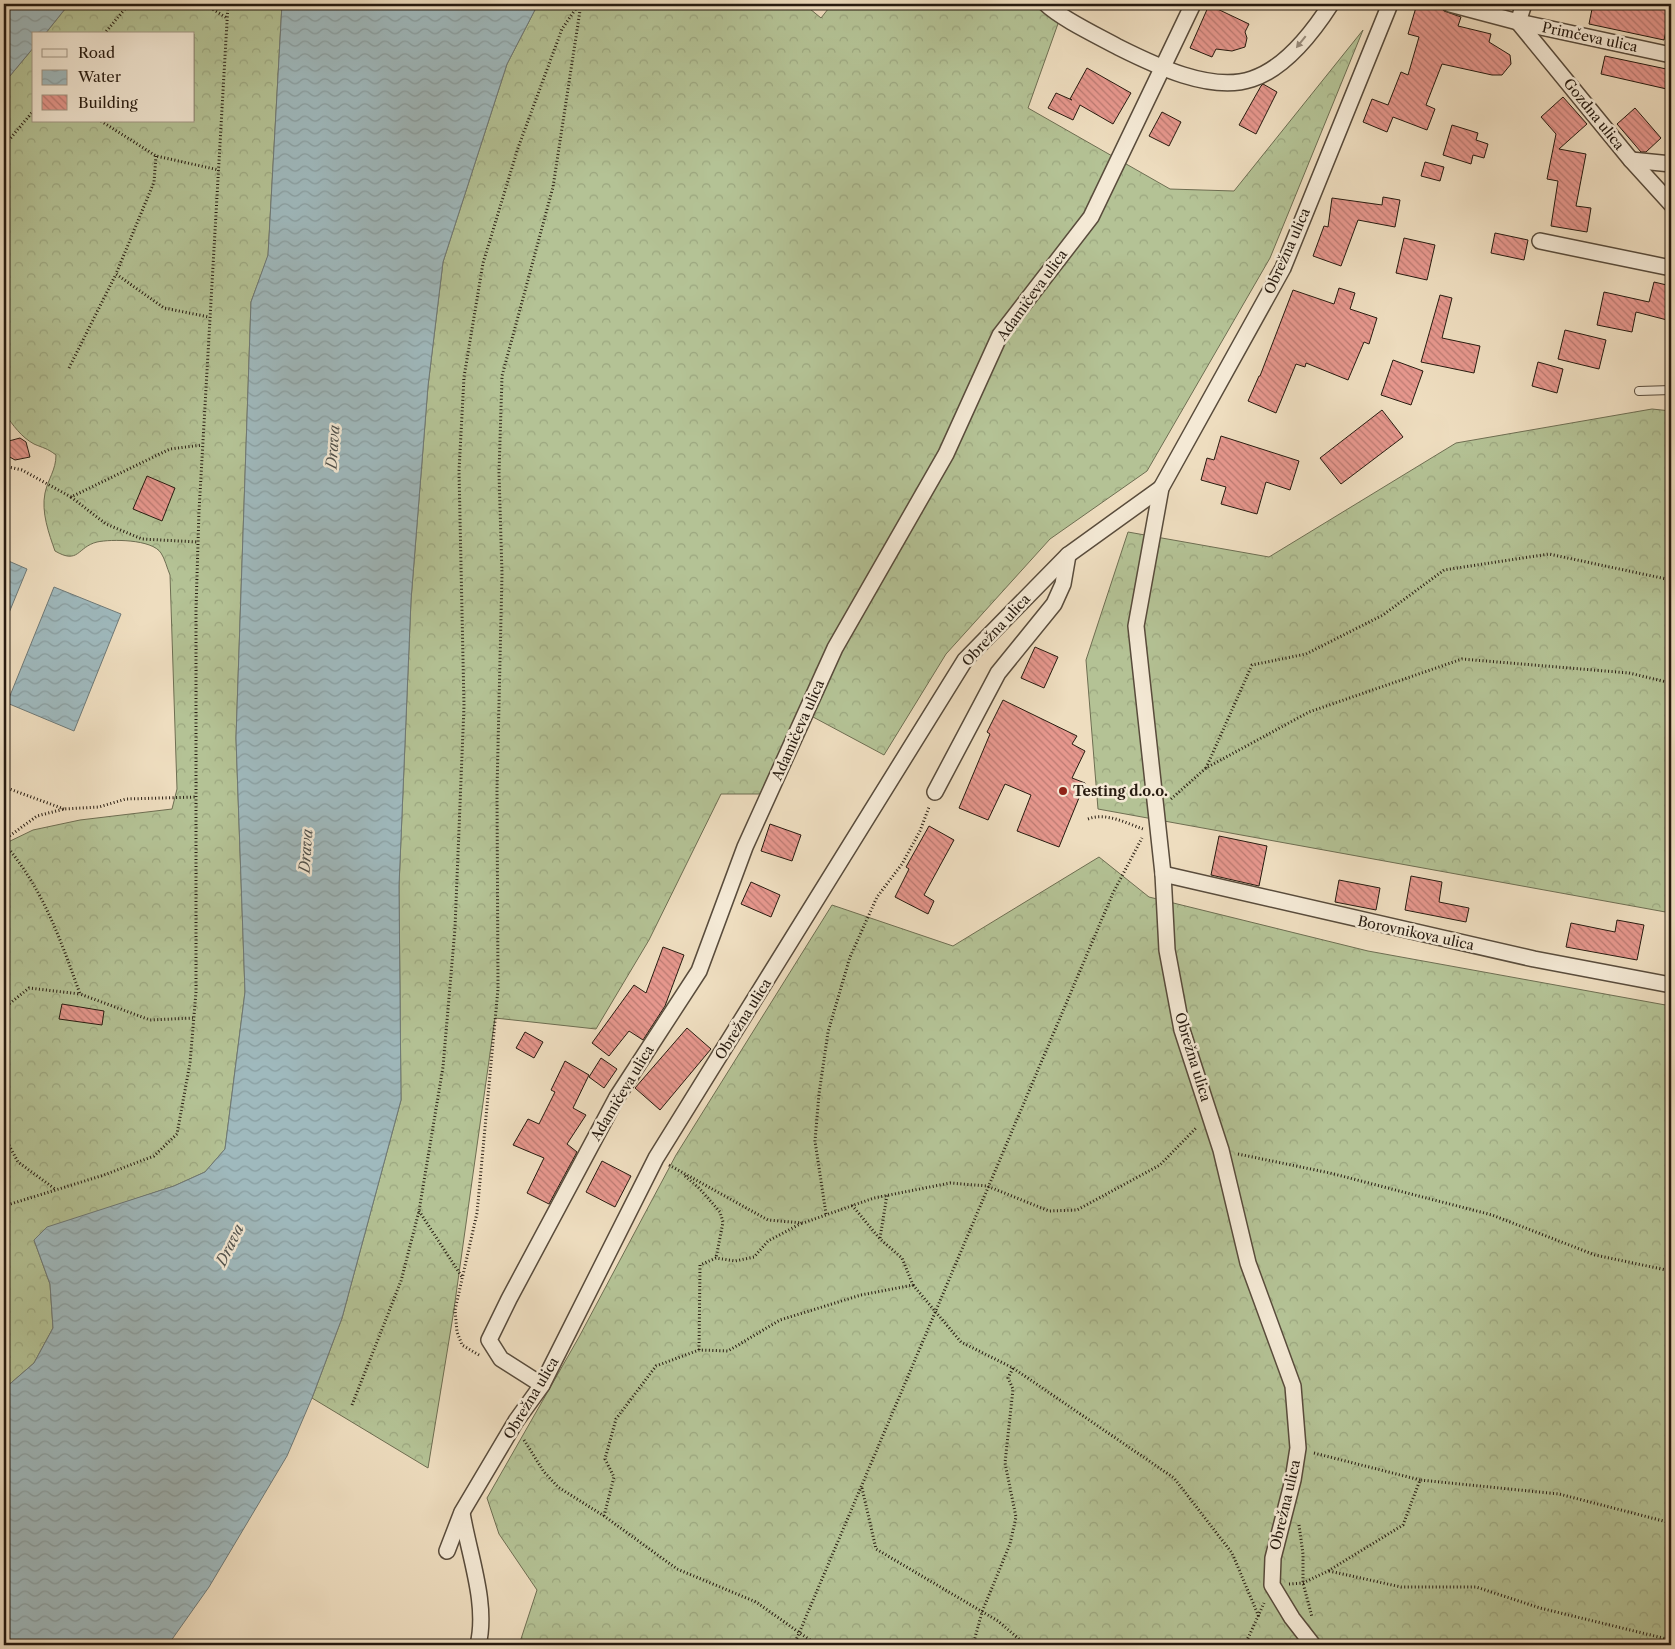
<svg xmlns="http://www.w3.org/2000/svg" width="1675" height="1649" viewBox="0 0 1675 1649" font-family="'Libre Caslon Text',serif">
<defs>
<pattern id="forest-crowns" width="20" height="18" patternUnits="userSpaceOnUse" patternTransform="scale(1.25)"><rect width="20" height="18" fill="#b4c295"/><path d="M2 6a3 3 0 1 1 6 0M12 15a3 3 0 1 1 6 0" fill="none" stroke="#9ba67f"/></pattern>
<pattern id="water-waves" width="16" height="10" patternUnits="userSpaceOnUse" patternTransform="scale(1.25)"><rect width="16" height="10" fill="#9fb9bd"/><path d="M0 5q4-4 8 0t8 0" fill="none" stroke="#899ea1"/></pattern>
<pattern id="building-back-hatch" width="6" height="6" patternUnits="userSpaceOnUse" patternTransform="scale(1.25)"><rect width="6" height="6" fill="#e6978d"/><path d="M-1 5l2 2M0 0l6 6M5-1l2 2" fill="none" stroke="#ba7a72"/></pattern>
</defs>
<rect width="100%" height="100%" fill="#eeddbf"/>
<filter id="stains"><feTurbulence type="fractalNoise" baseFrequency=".004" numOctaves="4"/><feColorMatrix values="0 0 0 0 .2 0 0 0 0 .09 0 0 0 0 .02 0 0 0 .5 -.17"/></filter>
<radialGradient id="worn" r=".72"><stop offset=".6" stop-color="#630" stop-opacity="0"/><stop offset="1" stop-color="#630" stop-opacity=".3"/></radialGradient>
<g fill="url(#forest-crowns)" stroke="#6e6e52">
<path d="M 69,4 L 282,4 L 268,256 L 251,302 L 236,738 L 245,992 L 225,1149 L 205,1172 L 174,1186 L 114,1206 L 34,1240 L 50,1284 L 53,1328 L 34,1363 L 4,1389 L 4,844 L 33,830 L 80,820 L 172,809 L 177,789 L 170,575 C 167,568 165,559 161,553 C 152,539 111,539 97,542 C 77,547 79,565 55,551 C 49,534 41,512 45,493 C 48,479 56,470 56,455 C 47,448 43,448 34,444 C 21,437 13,425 5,414 L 4,83 L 34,47 L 34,121 L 194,121 L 194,34 L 45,34 Z"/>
<polygon points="538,4 804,4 821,18 832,4 1065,4 1028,108 1170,189 1234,191 1363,30 1270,258 1147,471 1050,539 946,654 884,755 800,710 760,794 721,794 649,940 596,1029 495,1018 453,1316 428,1468 312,1398 342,1318 401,1100 399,886 411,600 428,386 443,262 507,64"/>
<polygon points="1652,409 1671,411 1671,913 1098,809 1086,660 1128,532 1269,557 1456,443"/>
<polygon points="1099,857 1149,897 1368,951 1671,1006 1671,1645 519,1645 537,1590 499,1534 487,1498 579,1337 676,1155 832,905 953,946"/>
</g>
<g fill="url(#water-waves)" stroke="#6f7a78">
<polygon points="4,4 69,4 45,34 34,34 34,47 4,83"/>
<polygon points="282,4 538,4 507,64 443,262 428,386 411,600 399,886 401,1100 342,1318 312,1398 287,1456 209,1587 168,1645 4,1645 4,1389 34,1363 53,1328 50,1284 34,1240 47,1227 174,1186 205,1172 225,1149 245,992 236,738 251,302 268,255"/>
<polygon points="4,559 27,569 4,625"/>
<polygon points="54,587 121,614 74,731 7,703"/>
</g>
<g fill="url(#building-back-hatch)" stroke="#271b10">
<polygon points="1417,4 1441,4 1444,11 1461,17 1458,26 1491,34 1489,42 1510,55 1511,64 1502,75 1492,75 1442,64 1426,105 1435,109 1427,130 1393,117 1387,132 1363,122 1372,99 1388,105 1401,72 1408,75 1419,37 1408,34"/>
<polygon points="1593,4 1644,4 1671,9 1664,40 1589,24"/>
<polygon points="1209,5 1249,24 1245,32 1247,38 1245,47 1232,51 1216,49 1212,57 1190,48"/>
<polygon points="1605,56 1671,70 1671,90 1601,74"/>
<polygon points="1087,68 1131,93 1113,124 1080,105 1073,120 1048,108 1056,93 1072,100 1070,99"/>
<polygon points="1263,84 1277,92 1256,134 1239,125 1261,86"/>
<polygon points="1563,97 1587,124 1559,149 1586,154 1576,206 1591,208 1587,232 1551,226 1558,181 1547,179 1556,134 1541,117"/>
<polygon points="1635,108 1661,138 1646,152 1641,152 1617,124"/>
<polygon points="1162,112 1181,122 1169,146 1149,136"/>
<polygon points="1452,125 1478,133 1476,140 1488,144 1484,158 1473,155 1471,164 1443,155"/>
<polygon points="1425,162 1444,167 1440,181 1421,176"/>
<polygon points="1383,197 1400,200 1395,227 1358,220 1341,266 1313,256 1324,226 1328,227 1332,198 1382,205"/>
<polygon points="1495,233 1528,240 1524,260 1491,253"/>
<polygon points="1404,238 1435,245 1427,280 1396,273"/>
<polygon points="1654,282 1671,286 1671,321 1636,312 1632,332 1597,325 1604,292 1649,302"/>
<polygon points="1339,288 1355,293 1350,309 1377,318 1369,344 1364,342 1348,380 1306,363 1305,367 1296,364 1276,413 1248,401 1259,376 1260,376 1293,290 1334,304"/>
<polygon points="1440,295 1452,298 1442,338 1480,346 1474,373 1421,362"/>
<polygon points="1565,330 1606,340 1599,369 1558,359"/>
<polygon points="1393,360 1423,371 1411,405 1381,395"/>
<polygon points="1538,362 1563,369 1557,393 1532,386"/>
<polygon points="1382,410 1403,437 1341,484 1320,458"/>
<polygon points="1221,436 1299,461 1290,490 1266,482 1257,514 1221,504 1226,487 1201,480 1207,458 1214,460"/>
<polygon points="20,438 26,442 30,457 15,460 8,456 5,442"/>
<polygon points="147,476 175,488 162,521 133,509"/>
<polygon points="1035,647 1058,657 1044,688 1021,678"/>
<polygon points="1003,700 1077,736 1072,744 1085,751 1072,778 1085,783 1059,847 1017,831 1031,795 1005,784 988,820 959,808 990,734 987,732"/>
<polygon points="770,824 801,835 792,861 761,851"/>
<polygon points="929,826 954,840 924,895 934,901 928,914 895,897 909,869 906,867"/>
<polygon points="1219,836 1267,846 1259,886 1211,875"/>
<polygon points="1411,876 1442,882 1439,902 1469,908 1466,922 1405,910"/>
<polygon points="1339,880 1380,888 1376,910 1335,902"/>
<polygon points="751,882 780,895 771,917 741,904"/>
<polygon points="1617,920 1644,925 1637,960 1566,947 1571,923 1615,932"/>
<polygon points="663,947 684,955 665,1006 643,1040 629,1031 609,1056 592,1043 634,985 646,993"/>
<polygon points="62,1004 104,1011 102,1025 59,1019"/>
<polygon points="687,1028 711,1049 660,1110 635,1088"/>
<polygon points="525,1032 543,1042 534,1058 516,1048"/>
<polygon points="601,1058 617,1069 604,1088 589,1077"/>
<polygon points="565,1061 589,1075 573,1108 586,1115 567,1144 577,1152 549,1204 527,1193 544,1158 513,1145 528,1119 539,1124 555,1092 551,1090"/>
<polygon points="602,1161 631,1176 615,1207 586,1192"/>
</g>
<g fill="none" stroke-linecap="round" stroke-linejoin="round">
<g stroke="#594c3c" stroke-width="10">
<polyline id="lane" points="1639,391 1671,390"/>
</g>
<g stroke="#594c3c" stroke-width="18">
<g id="street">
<path d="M 1046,4 C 1060,18 1100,37 1118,47 C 1154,65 1211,93 1252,79 C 1286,68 1313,32 1331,4"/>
<polyline points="1450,4 1518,22 1671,55"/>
<polyline points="1524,4 1518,22 1631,160 1671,204"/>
<polyline points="1631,160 1671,164"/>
<polyline points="1540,241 1671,268"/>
<polyline points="935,792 998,673 1054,604 1063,584 1068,555"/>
<polyline points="1163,874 1534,959 1671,985"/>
<polyline points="542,1385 501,1359 489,1340 509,1299 617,1097 699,971 745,847 835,648 946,454 1000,335 1091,217 1193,4"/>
<path d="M 462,1513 C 469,1555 488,1604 478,1645"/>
<polyline points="447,1551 462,1512 516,1421 542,1385 656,1158 965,660 1068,555 1161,488"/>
<polyline points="1313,1645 1292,1618 1272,1585 1273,1558 1293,1480 1298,1448 1293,1386 1248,1263 1221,1150 1182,1030 1167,950 1163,874 1136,626 1161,488 1283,268 1390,4"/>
</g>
</g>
<g stroke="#271b10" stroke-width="3" stroke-dasharray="1 2.5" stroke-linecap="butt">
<polyline points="204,4 227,18"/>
<polyline points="104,34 129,4"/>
<polyline points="101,121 156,156 219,170"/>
<polyline points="4,146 34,110"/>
<polyline points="156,156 154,182 116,274 164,308 209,317"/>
<polyline points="69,368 116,274"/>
<polyline points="4,466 22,470 71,497 170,449 202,445"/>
<polyline points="71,497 106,524 142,539 198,542"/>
<polyline points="1206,768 1252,665 1306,654 1383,615 1444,570 1549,554 1671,580"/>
<polyline points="4,787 64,809"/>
<polyline points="1171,799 1206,768 1309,712 1462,659 1629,673 1671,683"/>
<path d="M 1088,819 C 1106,812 1126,823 1143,829"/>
<polyline points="4,840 37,816 64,809 99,807 126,799 197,797"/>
<path d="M 4,843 C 43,889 60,938 80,994 L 150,1020 L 193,1018"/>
<polyline points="4,1008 29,988 80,994"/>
<polyline points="4,1136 18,1162 55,1189"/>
<polyline points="1238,1154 1330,1173 1492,1215 1595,1255 1671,1271"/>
<polyline points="669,1165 768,1220 803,1223 874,1198 950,1183 987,1186 1049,1211 1077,1210 1160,1165 1196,1128"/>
<polyline points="685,1176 699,1188 720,1212 723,1222 716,1258"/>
<polyline points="4,1206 104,1175 154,1156 177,1134 190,1063 196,992 196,609 199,511 228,4"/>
<polyline points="419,1211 462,1277"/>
<polyline points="826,1214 815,1141 819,1094 828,1032 850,957 877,897 902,864 920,831 929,807"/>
<polyline points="880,1238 887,1195"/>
<polyline points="913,1285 961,1342 1013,1368 1174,1478 1232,1553 1259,1617"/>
<polyline points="699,1350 700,1265 716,1258 735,1261 754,1257 768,1241 802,1223"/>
<polyline points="479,1355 462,1345 457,1332 455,1310 477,1213 498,989 497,790 502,574 499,473 502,376 553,187 581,4"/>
<polyline points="352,1405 401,1281 419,1211 443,1067 455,928 464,706 459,471 464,377 483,263 518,148 562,29 579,4"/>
<polyline points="524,1440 544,1472 558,1487 604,1516 677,1569 756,1602 817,1645"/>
<polyline points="1314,1453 1420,1480"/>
<polyline points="862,1488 876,1549 998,1621 1026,1645"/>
<polyline points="604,1516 614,1477 605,1459 616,1419 656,1366 699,1350 728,1351 780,1320 861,1295 913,1285 902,1258 880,1239 851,1204"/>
<polyline points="1299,1525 1303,1554 1303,1583 1312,1617"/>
<polyline points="1329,1571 1401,1587 1476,1587 1540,1608 1671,1640"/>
<polyline points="1289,1584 1303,1583 1328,1571 1403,1525 1420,1480 1559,1494 1671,1523"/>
<polyline points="794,1645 1113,893 1142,838"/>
<polyline points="973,1645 982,1612 1010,1544 1016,1517 1005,1463 1013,1389 1008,1378 1013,1368"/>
<polyline points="1245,1645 1264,1603"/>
</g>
<use href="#lane" stroke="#f4e9d5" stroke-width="8"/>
<use href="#street" stroke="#f4e9d5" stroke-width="15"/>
</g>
<defs><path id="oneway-solid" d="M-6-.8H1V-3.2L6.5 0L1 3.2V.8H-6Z" transform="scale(1.25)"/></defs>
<use fill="#988c7c" href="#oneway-solid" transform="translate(1301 42) rotate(129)"/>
<circle fill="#8f2418" stroke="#f4e9d5" stroke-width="2" cx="1063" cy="791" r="5"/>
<g text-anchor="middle" stroke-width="5" stroke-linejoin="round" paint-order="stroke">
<g font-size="14" fill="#271b10" stroke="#f4e9d5">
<text transform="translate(1590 37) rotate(12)" y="5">Primčeva ulica</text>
<text transform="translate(1594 114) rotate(51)" y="5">Gozdna ulica</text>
<text transform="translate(1287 251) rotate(-66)" y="5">Obrežna ulica</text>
<text transform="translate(1032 295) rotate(-54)" y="5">Adamičeva ulica</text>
<text transform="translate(996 630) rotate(-47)" y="5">Obrežna ulica</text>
<text transform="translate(798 730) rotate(-66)" y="5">Adamičeva ulica</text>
<text transform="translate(1416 933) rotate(12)" y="5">Borovnikova ulica</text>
<text transform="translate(743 1019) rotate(-58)" y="5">Obrežna ulica</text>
<text transform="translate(1193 1057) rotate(73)" y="5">Obrežna ulica</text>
<text transform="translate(622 1093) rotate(-59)" y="5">Adamičeva ulica</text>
<text transform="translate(531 1398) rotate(-59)" y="5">Obrežna ulica</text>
<text transform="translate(1285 1505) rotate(-77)" y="5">Obrežna ulica</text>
</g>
<g font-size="14" font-weight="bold" fill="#271b10" stroke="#f4e9d5" text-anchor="start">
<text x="1073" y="796">Testing d.o.o.</text>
</g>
<g font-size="15" font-style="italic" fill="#51524d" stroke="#f4e9d5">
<text transform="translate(333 447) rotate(-86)" y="5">Drava</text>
<text transform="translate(306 851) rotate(-86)" y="5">Drava</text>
<text transform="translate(230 1245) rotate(-64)" y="5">Drava</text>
</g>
</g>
<rect width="1675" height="1649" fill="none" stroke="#eeddbf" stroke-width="20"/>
<rect x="5" y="5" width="1665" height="1639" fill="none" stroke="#271b10" stroke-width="2.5"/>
<rect x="10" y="10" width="1655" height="1629" fill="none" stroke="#271b10"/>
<rect x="32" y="32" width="162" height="90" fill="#f4e9d5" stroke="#a29786"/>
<rect x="42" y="49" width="25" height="8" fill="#f4e9d5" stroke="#a29786"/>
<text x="78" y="58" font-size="15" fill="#271b10">Road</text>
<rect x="42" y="70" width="25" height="15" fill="url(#water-waves)" stroke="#a29786"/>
<text x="78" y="82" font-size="15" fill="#271b10">Water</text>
<rect x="42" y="95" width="25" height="15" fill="url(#building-back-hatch)" stroke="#a29786"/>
<text x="78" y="108" font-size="15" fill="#271b10">Building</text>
<rect width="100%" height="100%" filter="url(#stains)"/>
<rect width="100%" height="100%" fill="url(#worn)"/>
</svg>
